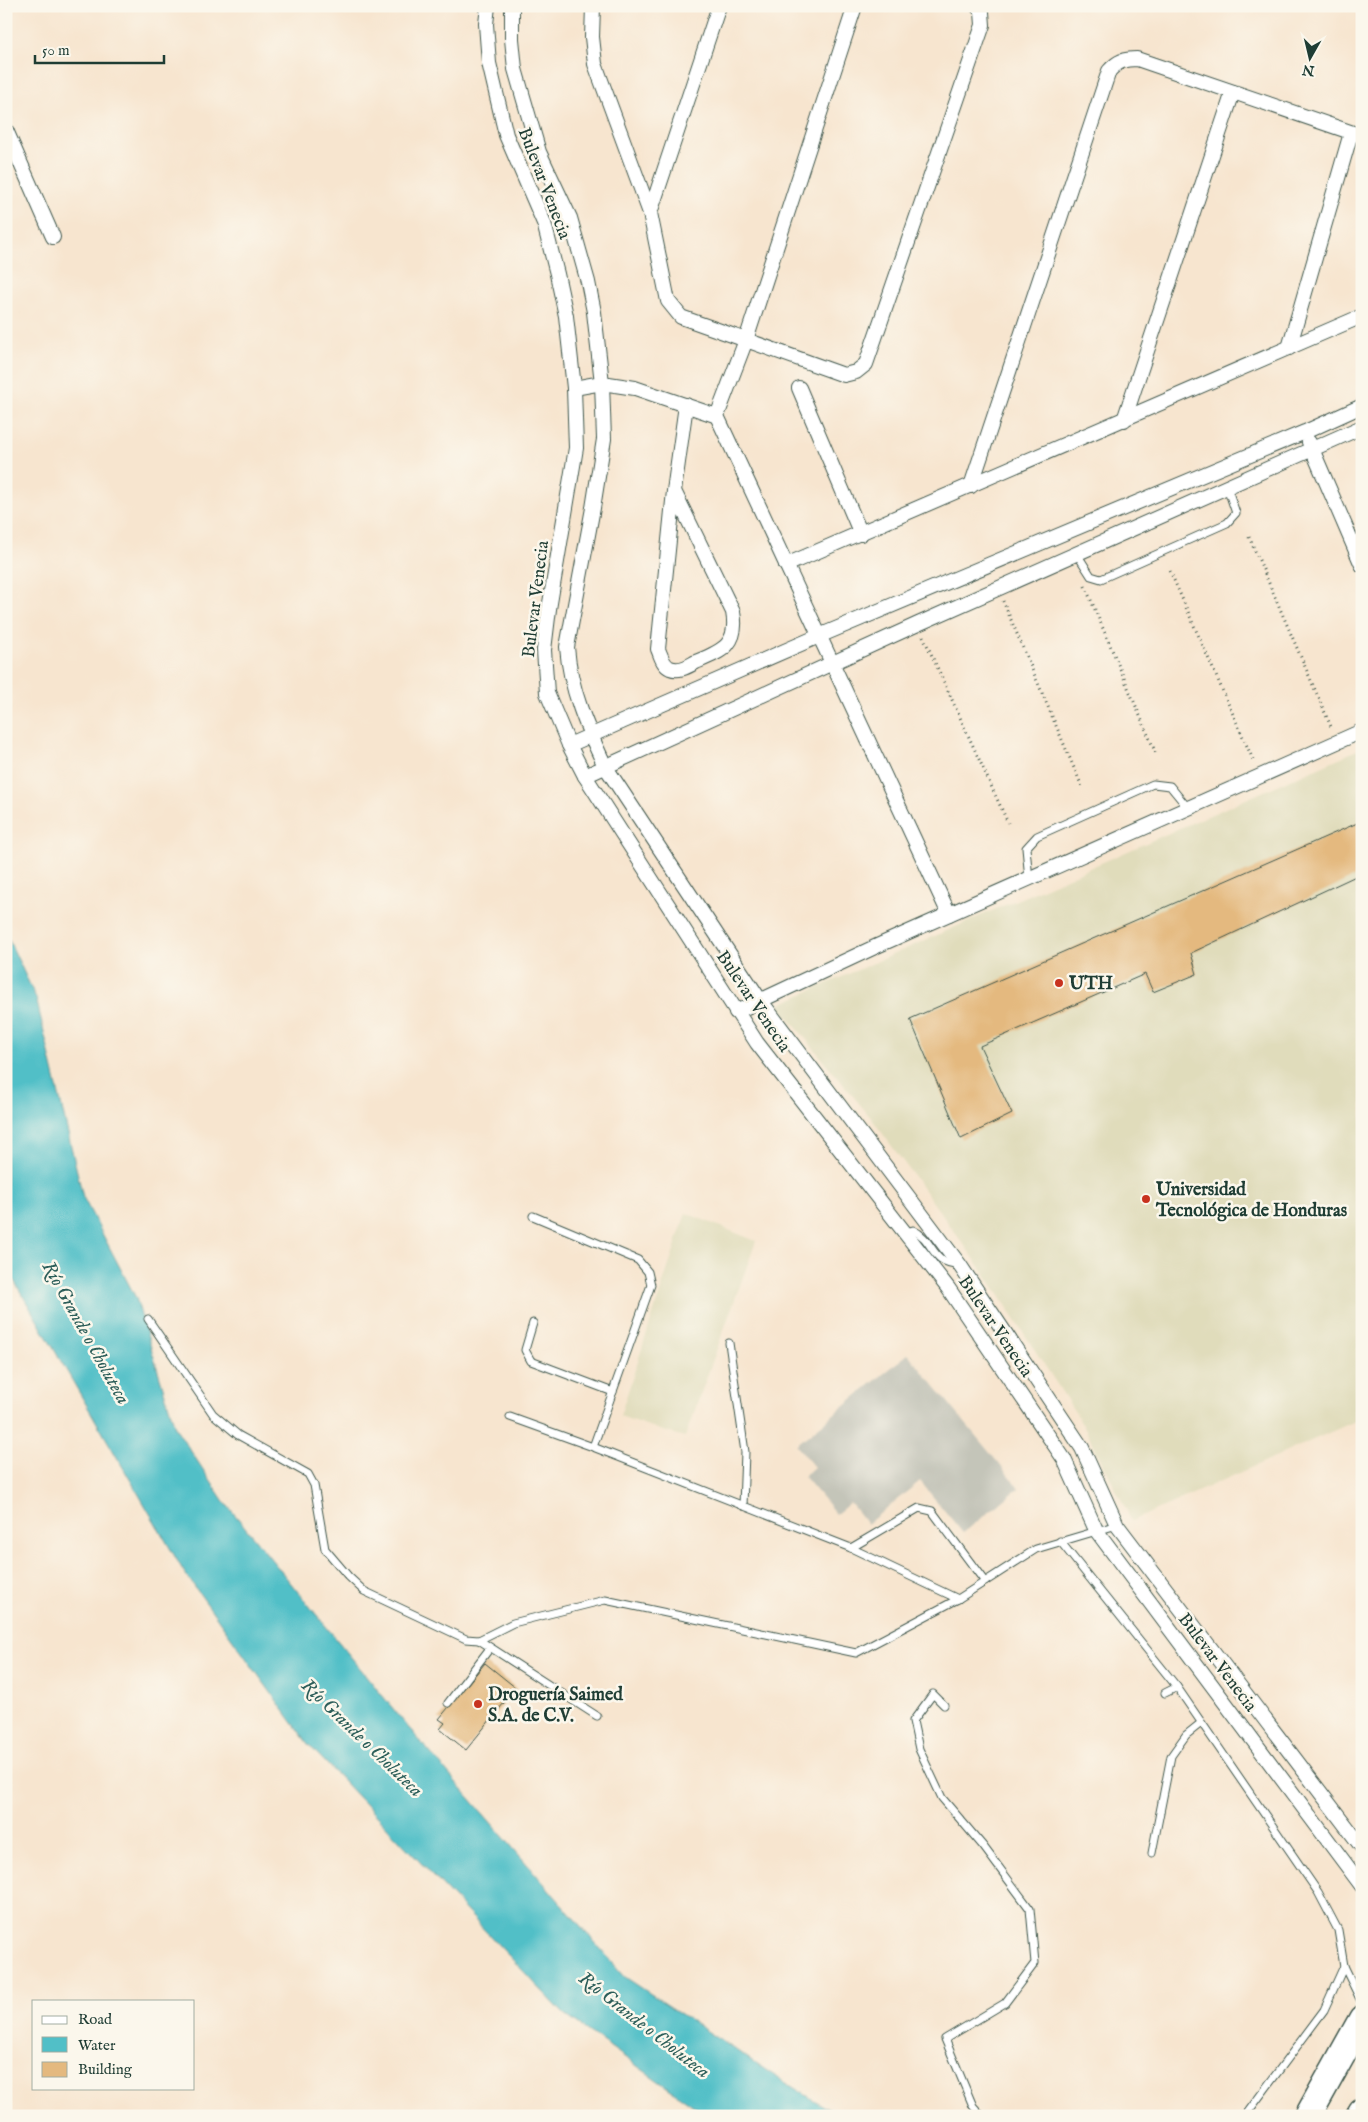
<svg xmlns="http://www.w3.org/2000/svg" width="1368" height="2122" viewBox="0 0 1368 2122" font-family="'IM FELL English',serif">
<rect width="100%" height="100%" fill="#fbf7ec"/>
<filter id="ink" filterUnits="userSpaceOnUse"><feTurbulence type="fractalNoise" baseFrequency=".02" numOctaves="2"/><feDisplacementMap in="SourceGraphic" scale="10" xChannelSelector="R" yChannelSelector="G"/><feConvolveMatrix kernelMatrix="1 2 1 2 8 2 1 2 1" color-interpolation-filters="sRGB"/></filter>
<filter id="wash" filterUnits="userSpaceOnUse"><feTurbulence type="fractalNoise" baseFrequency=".0096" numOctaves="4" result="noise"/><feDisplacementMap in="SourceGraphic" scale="20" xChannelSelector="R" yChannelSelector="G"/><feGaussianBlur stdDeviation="1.12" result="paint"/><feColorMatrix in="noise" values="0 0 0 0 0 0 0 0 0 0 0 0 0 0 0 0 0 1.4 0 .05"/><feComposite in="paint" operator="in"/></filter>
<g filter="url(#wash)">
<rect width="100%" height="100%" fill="#f7e5cf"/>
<g fill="#e0dcbb">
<polygon points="1362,748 1362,1418 1132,1521 1082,1423 989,1279 872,1119 778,1005"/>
<polygon points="686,1213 756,1241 685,1437 660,1430 620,1416"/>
</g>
<polygon fill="#c4c5b9" points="908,1354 1019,1488 963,1533 920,1481 867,1524 850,1503 836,1514 804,1476 814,1467 796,1445"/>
<polygon fill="#51bfc7" stroke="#387e7e" points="6,934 36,998 83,1197 136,1298 175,1427 223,1500 408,1727 625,1977 778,2078 840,2116 708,2116 565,2015 308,1744 184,1572 6,1267"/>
<g id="blocks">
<g fill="#e4b97f">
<polygon points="1362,821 1362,884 1358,875 1191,953 1197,974 1153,992 1145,974 980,1046 1012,1114 961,1139 910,1019"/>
<polygon points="485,1663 516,1688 466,1750 440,1729 445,1723 439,1719"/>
</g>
</g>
</g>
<g filter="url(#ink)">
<use href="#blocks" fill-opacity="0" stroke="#3f564b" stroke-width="1"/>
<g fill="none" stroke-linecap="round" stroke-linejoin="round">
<g stroke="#3f564b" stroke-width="9">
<g id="lane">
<polyline points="1077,554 1091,576 1101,579 1227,523 1236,513 1227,487"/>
<polyline points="1029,879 1026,848 1037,836 1153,784 1170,786 1188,808"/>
<polyline points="533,1216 638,1260 648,1272 651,1285 593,1447"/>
<path d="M 906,1232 L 913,1230 C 935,1240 930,1264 959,1264"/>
<polyline points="148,1319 213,1414 238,1435 308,1474 314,1485 325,1549 348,1576 364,1591 466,1639 479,1640 513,1623 605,1600 856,1653 958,1599 1036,1549 1117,1525"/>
<polyline points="533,1323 525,1350 531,1361 613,1392"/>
<polyline points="729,1343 745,1452 743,1506"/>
<polyline points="510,1417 593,1447 851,1548 958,1599"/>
<polyline points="1060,1541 1177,1687 1318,1892 1338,1930 1344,1966 1324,2010 1245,2116"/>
<polyline points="851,1548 919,1508 932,1511 985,1582"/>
<polyline points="479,1640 597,1716"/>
<polyline points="1165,1693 1177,1687"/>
<polyline points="448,1703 490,1648"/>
<polyline points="944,1705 933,1694 913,1721 919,1749 942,1798 983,1846 1030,1909 1035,1963 1005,2003 945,2039 973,2106 982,2116"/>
<polyline points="1152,1853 1171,1756 1186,1735 1201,1723"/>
<polyline points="1344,1966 1362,2003"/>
</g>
</g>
<g stroke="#3f564b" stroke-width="16">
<g id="street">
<polyline points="488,6 486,24 489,63 506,135 544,223 557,274 566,316 574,388 576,448 549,609 544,650 547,693 569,745 585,776 757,1043 948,1288 1064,1459 1096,1530 1362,1886"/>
<path d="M 512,6 L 512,39 L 515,69 L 539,152 L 570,218 L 588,282 L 594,312 L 602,383 L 604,439 L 593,508 L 567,647 C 570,689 587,728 605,766 L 760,1000 L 959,1264 L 1082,1448 L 1117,1525 L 1362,1847"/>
<polyline points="593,6 592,37 595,64 650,213 668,301 681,317 746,340 855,6"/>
<polyline points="6,130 53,237"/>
<polyline points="650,213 719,6"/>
<polyline points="1289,348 1351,133"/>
<polyline points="574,388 602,383 635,388 717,416"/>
<polyline points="799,388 861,534"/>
<polyline points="1124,420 1233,92"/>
<polyline points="1309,442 1362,565"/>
<path d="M 971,486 L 1109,71 C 1118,61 1124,59 1137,59 L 1362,136"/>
<path d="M 674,491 L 733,612 C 739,645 722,651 696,662 C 688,666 680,672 670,668 C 663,665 661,656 658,649 L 674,491 L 686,405"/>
<polyline points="786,565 1362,316"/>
<polyline points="569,745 819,636 1305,432 1362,406"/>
<polyline points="585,776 918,624 1362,427"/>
<polyline points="949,914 717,416 746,340 844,375 856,372 866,364 983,25 982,12 977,6"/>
<polyline points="736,1012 877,946 1362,731"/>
</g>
</g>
<g stroke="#3f564b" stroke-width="29">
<g id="highway">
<polyline points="1308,2116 1362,2019"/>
<polyline points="1359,2116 1362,2111"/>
</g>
</g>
<g stroke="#3f564b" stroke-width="3" stroke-dasharray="1 4" stroke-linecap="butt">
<polyline points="1249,537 1332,729"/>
<polyline points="1170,571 1254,762"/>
<polyline points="1085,586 1157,756"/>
<polyline points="1003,601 1083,789"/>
<polyline points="923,636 1008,823"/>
</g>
<use href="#lane" stroke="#fff" stroke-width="7"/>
<use href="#street" stroke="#fff" stroke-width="14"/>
<use href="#highway" stroke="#fff" stroke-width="26"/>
</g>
</g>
<g fill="#c8321e" stroke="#fbf7ec" stroke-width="2">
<circle cx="1059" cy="983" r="5"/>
<circle cx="1146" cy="1199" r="5"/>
<circle cx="478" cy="1704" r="5"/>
</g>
<g text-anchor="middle" stroke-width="5" stroke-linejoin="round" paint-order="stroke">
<g font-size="18" fill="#1f3d34" stroke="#fbf7ec">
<text transform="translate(545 183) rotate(69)" y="6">Bulevar Venecia</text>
<text transform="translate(535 599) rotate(-83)" y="6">Bulevar Venecia</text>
<text transform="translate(754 1001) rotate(56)" y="6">Bulevar Venecia</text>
<text transform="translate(996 1326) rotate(56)" y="6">Bulevar Venecia</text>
<text transform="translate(1218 1662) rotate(53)" y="6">Bulevar Venecia</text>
</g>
<g font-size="18" font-weight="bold" fill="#1f3d34" stroke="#fbf7ec" text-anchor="start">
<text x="1069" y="989">UTH</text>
<text x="1156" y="1195">Universidad<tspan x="1156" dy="21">Tecnológica de Honduras</tspan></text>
<text x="488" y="1700">Droguería Saimed<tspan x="488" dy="21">S.A. de C.V.</tspan></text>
</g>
<g font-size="19" font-style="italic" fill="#2c5e59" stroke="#fbf7ec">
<text transform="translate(87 1332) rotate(61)" y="7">Río Grande o Choluteca</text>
<text transform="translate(363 1737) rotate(44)" y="7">Río Grande o Choluteca</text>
<text transform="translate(645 2024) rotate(38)" y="7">Río Grande o Choluteca</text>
</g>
</g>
<rect width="1368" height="2122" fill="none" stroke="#fbf7ec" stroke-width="25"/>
<rect x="32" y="2000" width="162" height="90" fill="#fbf7ec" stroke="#a3ada2"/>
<rect x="42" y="2016" width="25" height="8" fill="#ffffff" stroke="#a3ada2"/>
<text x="78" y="2024" font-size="15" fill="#1f3d34">Road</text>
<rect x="42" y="2037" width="25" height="15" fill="#51bfc7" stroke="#a3ada2"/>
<text x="78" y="2050" font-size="15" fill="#1f3d34">Water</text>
<rect x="42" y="2062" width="25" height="15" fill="#e4b97f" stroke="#a3ada2"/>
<text x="78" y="2074" font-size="15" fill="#1f3d34">Building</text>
<g transform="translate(1310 58) rotate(188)" stroke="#fbf7ec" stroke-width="4" paint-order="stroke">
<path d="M0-4L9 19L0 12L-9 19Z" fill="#1f3d34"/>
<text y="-8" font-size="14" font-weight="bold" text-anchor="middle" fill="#1f3d34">N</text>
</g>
<path d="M35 55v8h129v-8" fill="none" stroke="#1f3d34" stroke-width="2.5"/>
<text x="42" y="55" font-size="15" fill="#1f3d34" stroke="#fbf7ec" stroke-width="4" paint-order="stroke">50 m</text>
</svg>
